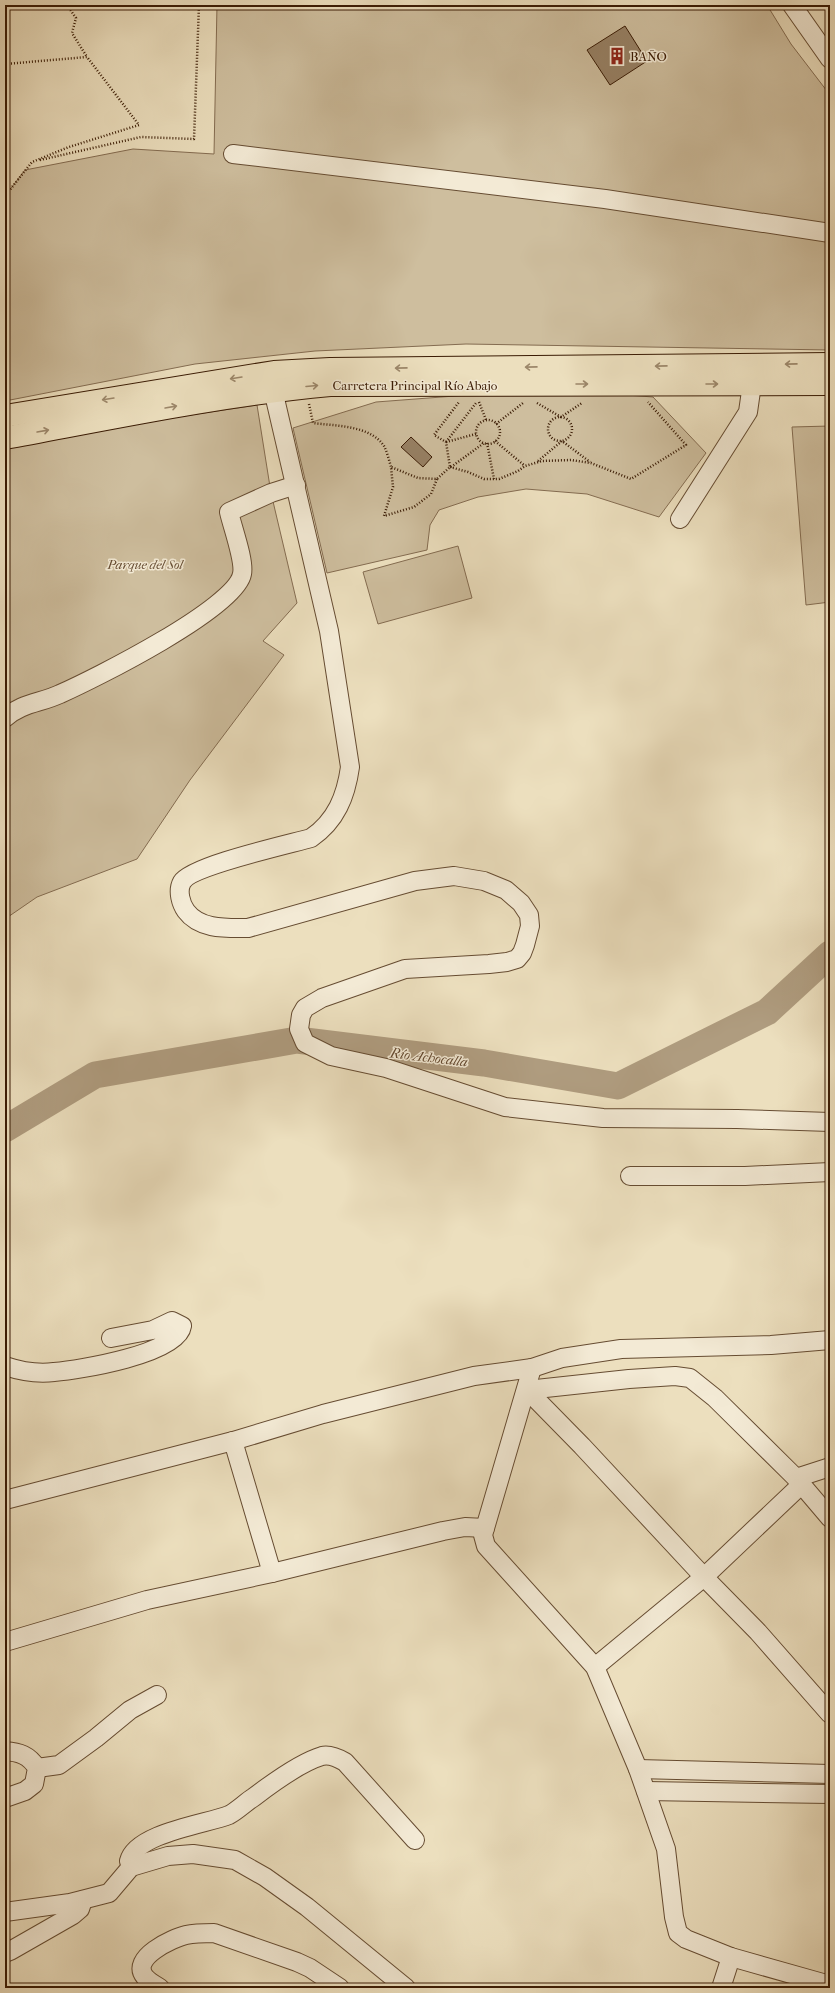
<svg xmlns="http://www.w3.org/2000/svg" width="835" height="1993" viewBox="0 0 835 1993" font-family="'IM FELL French Canon',serif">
<rect width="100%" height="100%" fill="#ecdfbe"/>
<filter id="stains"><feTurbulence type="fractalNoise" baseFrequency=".005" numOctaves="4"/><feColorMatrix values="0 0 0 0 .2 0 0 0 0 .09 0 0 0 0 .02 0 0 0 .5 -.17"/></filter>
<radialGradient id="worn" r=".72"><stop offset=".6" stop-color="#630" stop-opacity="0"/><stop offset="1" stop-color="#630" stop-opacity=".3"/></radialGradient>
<g fill="#cebe9e" stroke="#846c51">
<polygon points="217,5 767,5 791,44 830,95 830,350 466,344 315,351 195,364 5,401 5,196 25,170 133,149 214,154"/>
<polygon points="587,392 653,397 706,453 659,517 587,494 526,489 478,497 439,510 430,525 427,550 327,573 293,428 376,402 468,395"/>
<polygon points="257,405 271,493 297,603 263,641 284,655 190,780 137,859 37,897 5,919 5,445 44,437"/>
<polygon points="830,426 830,602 806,605 792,427"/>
<polygon points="458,546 472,598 378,624 363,572"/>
</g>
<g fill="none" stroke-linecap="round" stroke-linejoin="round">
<polyline stroke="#80684e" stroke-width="4.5" points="830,1971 830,1977"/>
<polyline stroke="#af9c7f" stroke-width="27" points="5,1129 95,1075 297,1040 484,1063 618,1086 767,1012 830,954"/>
</g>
<g fill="#978165" stroke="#3a1b04">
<polygon points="625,26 647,61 610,85 587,50"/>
<polygon points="411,437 432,457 423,467 401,447"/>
</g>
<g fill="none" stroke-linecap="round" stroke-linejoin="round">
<g stroke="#664c32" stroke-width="20">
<g id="minor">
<polyline points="792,5 830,59"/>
<polyline points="233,154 605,199 830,233"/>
<path d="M 273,390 L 329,631 L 350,767 C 346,796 336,821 311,838 C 290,844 191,866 182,882 C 177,891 181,904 186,911 C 200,930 227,928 248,928 L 415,881 L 454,876 L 484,881 L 506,890 L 521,903 L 529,915 L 530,926 L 525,945 L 522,953 L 517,959 L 507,962 L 489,964 L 405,969 L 322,998 L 305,1008 L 301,1015 L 299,1029 L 305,1043 L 331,1056 L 386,1068 L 505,1107 L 603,1118 L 737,1119 L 830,1122"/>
<polyline points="680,519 748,412 752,384"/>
<path d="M 5,718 C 21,703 41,703 60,694 C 94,679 236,608 242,574 C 245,561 232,526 229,512 L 271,493 L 296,485"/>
<polyline points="630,1176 745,1176 830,1172"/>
<path d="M 5,1366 C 20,1371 38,1374 54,1372 C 79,1370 178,1354 182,1326 L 172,1321 L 153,1330 L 111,1338"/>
<polyline points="532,1368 483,1535 486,1546 595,1667 638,1769 666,1849 674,1917 678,1933 686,1939 731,1957 830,1985"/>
<polyline points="527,1390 582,1446 704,1577 758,1632 830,1714"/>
<polyline points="527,1390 629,1379 675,1376 690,1378 715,1398 796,1478 830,1518"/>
<polyline points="233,1441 272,1573"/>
<polyline points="796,1478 830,1467"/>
<polyline points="5,1500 233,1441 323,1414 474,1376 532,1368 562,1358 621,1349 771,1345 830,1340"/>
<polyline points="5,1642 147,1600 272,1573 443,1531 465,1527 485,1528"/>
<polyline points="595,1667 704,1577 802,1484"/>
<path d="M 5,1751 C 19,1752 29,1755 37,1768 L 34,1784 L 25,1791 L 5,1798"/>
<polyline points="37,1768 59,1765 96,1738 130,1710 157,1695"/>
<polyline points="638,1769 830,1774"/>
<polyline points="646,1791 830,1794"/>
<path d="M 131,1867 L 129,1861 C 136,1833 206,1824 229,1815 C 237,1811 246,1802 254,1797 C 271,1784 302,1762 322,1756 C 330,1754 338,1758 345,1762 L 415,1840"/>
<polyline points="5,1912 70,1903 109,1893 131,1867 168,1856 193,1854 235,1860 265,1877 307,1907 406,1988"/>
<polyline points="5,1953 10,1951 73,1915 80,1909 83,1900"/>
<path d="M 160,1988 C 155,1985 148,1981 145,1977 C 129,1958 173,1938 186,1935 C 195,1933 204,1933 214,1933 L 297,1962 L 310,1968 L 340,1988"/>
<polyline points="721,1988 731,1957"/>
</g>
</g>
<g stroke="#3a1b04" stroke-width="24">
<g id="major">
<polyline points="5,416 274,372 330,369 830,364"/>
<path d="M 5,438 C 113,418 221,395 330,385 L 830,384"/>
</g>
</g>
<g stroke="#3a1b04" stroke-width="2.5" stroke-dasharray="1 2" stroke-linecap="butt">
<polyline points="67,5 76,18 72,33 87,57"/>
<polyline points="5,26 7,5"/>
<polyline points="5,64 87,57 139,125 69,147 32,162 5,196"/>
<polyline points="40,160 141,137 194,139 199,5"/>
<polyline points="479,402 486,420"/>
<polyline points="537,403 561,417 582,403"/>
<path d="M 309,404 L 313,423 C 335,426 370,425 384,446 C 387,452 389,460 391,467"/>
<circle cx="560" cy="429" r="12"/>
<circle cx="488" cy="432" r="12"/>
<polyline points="496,424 523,403"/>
<polyline points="495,441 525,466"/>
<polyline points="446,442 476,403"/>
<polyline points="446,442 476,434"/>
<polyline points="487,443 494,479"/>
<polyline points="538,461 562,441 590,462"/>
<polyline points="450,467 468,472 484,479 499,479 518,471 525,466 542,461 571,460 591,463 631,479 686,445 648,402"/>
<polyline points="451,467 484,443"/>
<polyline points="437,479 431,494 414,507 384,516 393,487 391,467 418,478 437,479 450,467 446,442 434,435 459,402"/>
</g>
<use href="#minor" stroke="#f3ead5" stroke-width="18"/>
<use href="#major" stroke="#ecdfbe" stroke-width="22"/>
</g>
<defs><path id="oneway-shaft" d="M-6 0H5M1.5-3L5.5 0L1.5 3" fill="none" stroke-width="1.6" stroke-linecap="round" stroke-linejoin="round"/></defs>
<g stroke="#9c876a">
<use href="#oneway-shaft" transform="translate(791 364) rotate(179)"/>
<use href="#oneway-shaft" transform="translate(661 366) rotate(179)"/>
<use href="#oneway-shaft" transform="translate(531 367) rotate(179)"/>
<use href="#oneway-shaft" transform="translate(401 368) rotate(179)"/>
<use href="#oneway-shaft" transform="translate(236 378) rotate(171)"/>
<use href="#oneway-shaft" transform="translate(582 384)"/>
<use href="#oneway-shaft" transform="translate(712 384)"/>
<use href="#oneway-shaft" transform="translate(312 386) rotate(-5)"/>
<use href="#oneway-shaft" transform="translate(108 399) rotate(171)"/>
<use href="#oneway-shaft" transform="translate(171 407) rotate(-10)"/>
<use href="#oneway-shaft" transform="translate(43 431) rotate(-10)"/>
</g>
<defs>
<g id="building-bare" transform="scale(1.38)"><path d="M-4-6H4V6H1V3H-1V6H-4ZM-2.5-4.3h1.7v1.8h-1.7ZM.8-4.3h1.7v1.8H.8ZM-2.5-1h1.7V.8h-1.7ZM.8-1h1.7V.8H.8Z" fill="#8f2418" stroke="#f3ead5" stroke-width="2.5" paint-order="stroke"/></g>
</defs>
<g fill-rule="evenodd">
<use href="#building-bare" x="617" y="56"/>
</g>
<g text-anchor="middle" stroke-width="3" stroke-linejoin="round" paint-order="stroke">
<g font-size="13" fill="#3a1b04" stroke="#f3ead5" text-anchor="start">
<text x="630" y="61">BAÑO</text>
</g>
<g font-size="13" fill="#3a1b04" stroke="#f3ead5">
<text x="415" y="390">Carretera Principal Río Abajo</text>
</g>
<g font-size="13" font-style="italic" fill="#664c32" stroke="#f3ead5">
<text x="145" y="569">Parque del Sol</text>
</g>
<g font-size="14" font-style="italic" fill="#63482f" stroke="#f3ead5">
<text transform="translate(429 1057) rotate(7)" y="5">Río Achocalla</text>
</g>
</g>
<rect width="835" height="1993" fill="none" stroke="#ecdfbe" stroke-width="20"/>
<rect x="6" y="6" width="823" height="1981" fill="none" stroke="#3a1b04" stroke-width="2"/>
<rect x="10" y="10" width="815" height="1973" fill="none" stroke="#3a1b04"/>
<rect width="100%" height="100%" filter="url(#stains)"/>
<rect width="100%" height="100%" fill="url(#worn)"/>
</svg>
